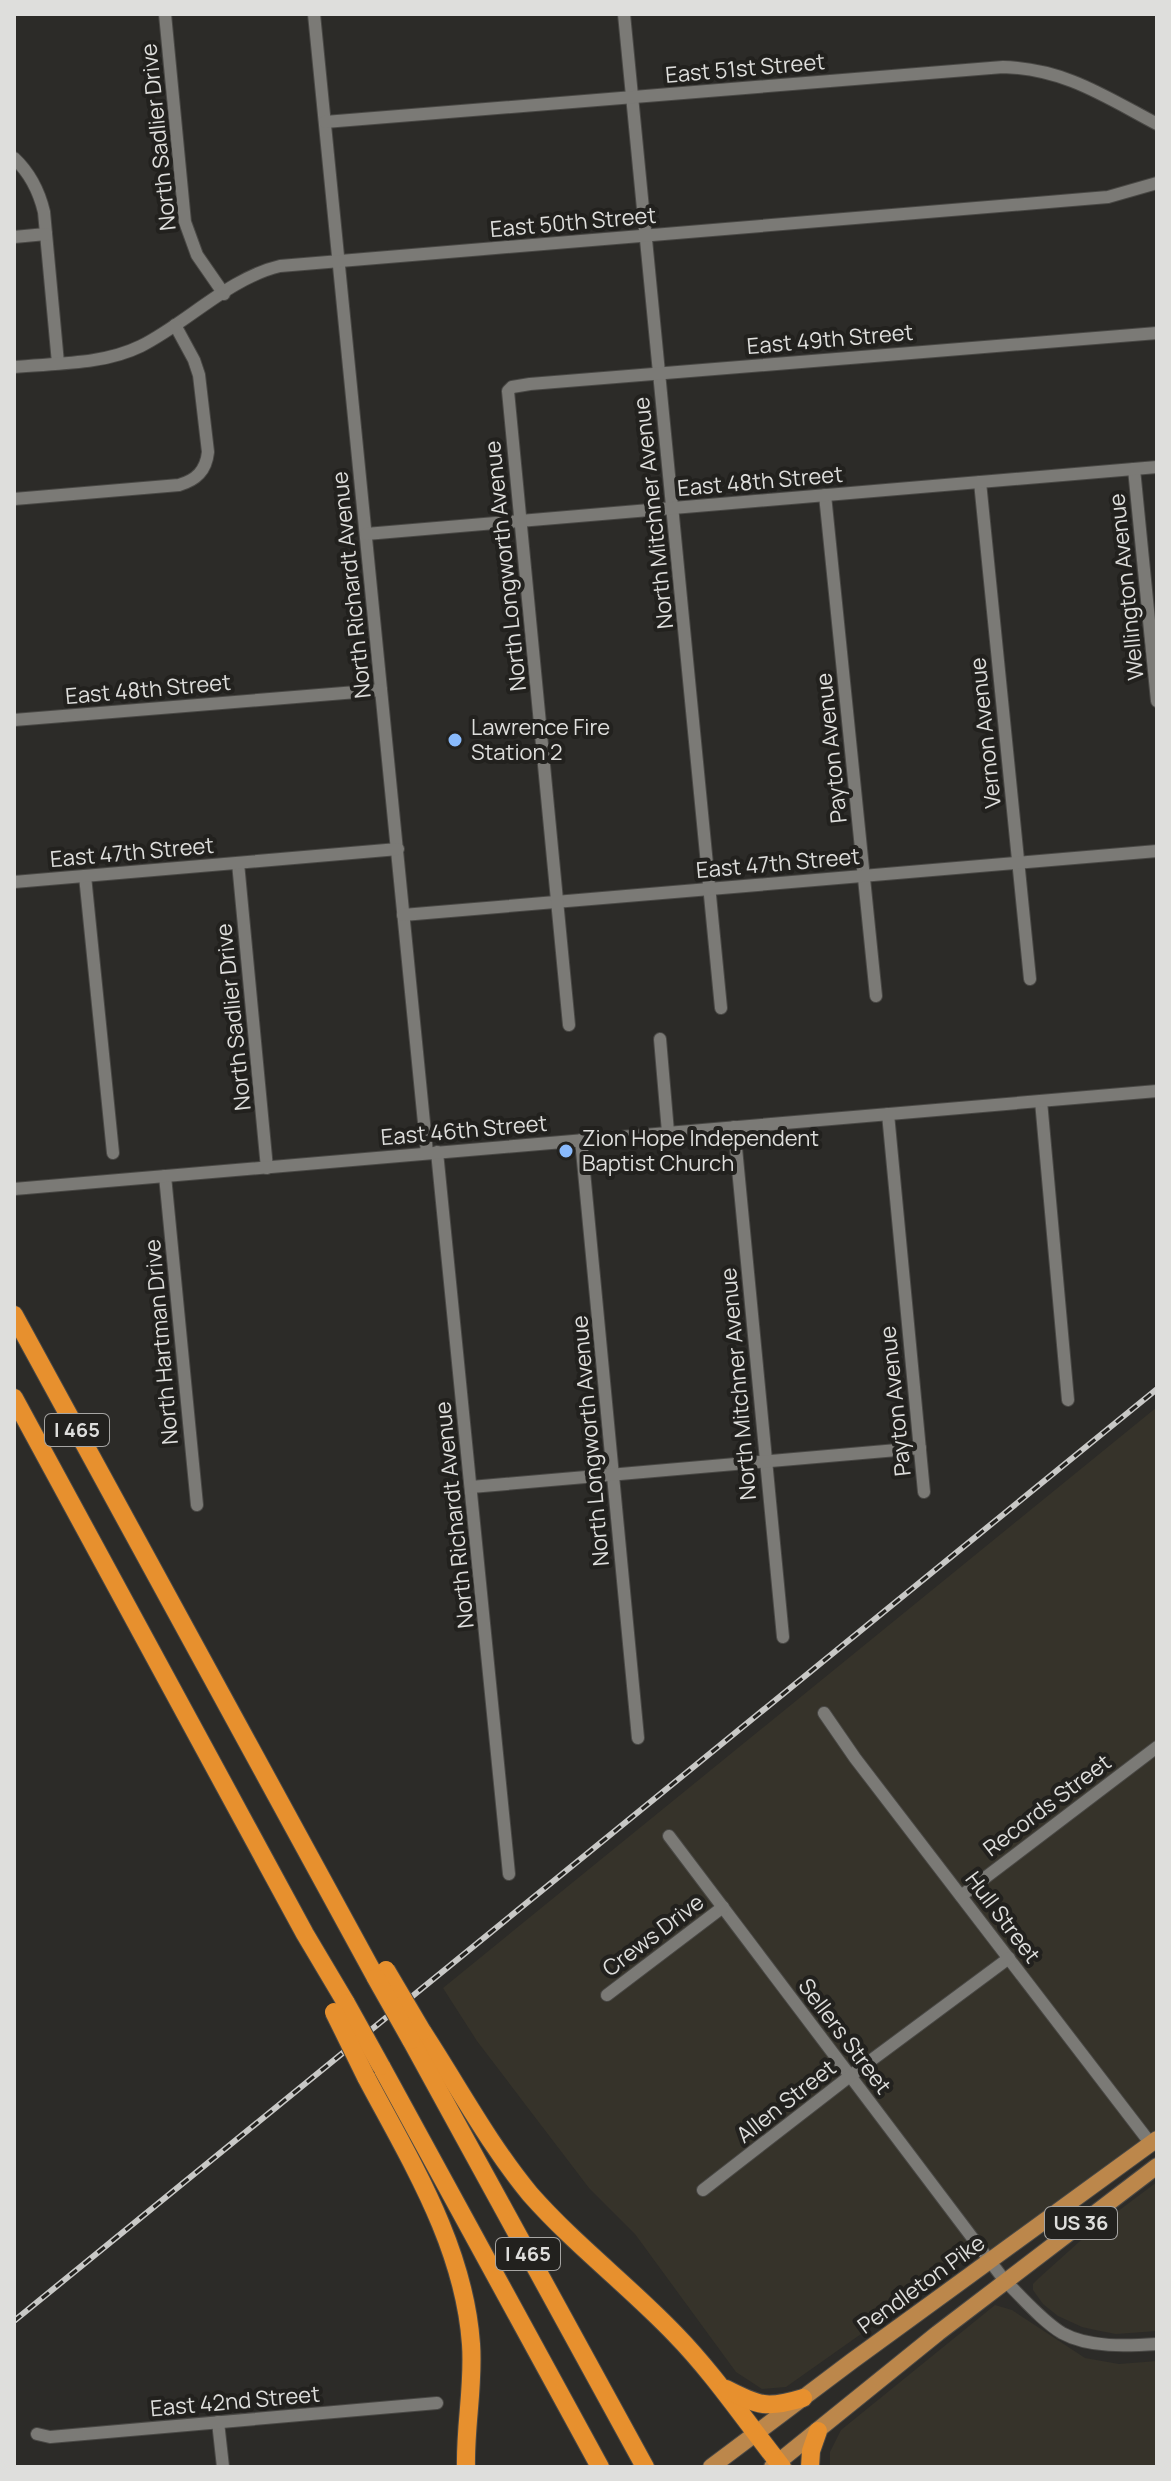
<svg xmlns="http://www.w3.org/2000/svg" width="1171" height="2481" viewBox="0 0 1171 2481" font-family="Manrope,sans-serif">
<rect width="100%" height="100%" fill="#2c2b28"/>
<g fill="#36332a">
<polygon points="1157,1407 1157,2131 991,2251 963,2262 786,2387 762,2389 736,2372 635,2234 589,2188 477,2041 443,1988"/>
<polygon points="1157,2182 1157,2331 1116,2334 1100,2331 1082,2327 1058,2316 1043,2304 1033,2290 1033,2284 1039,2278 1089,2233"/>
<polygon points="995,2305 1012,2310 1085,2358 1119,2364 1157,2361 1157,2467 830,2467 830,2452 841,2430"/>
</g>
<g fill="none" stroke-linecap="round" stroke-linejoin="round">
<g stroke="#494845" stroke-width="14">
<g id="minor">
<polyline points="165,14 185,222 197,255 224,294"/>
<polyline points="314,14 427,1153"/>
<polyline points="624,14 721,1008"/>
<path d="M 325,122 L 1003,67 C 1065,69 1104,96 1157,124"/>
<path d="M 14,158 C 30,173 39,191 44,212 L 58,363"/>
<polyline points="14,237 46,234"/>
<path d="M 14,367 C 56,363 102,365 141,346 C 187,323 229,278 280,266 L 1108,197 L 1157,183"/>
<polyline points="1134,469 1157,701"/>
<polyline points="980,482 1030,979"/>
<polyline points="825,495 876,996"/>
<path d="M 14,499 L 179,485 C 196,480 206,471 208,452 L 199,375 L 194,360 L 175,325"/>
<polyline points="366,534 1157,467"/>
<polyline points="14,720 381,690"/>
<polyline points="238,863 267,1168"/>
<polyline points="85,876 113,1153"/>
<polyline points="14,882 398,849"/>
<polyline points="403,915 1157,851"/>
<polyline points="569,1025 508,391 512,387 530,384 1157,333"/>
<polyline points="660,1039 668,1132"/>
<polyline points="1041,1101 1068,1400"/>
<polyline points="888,1114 924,1492"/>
<polyline points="734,1127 783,1637"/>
<polyline points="581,1140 638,1738"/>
<polyline points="437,1152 509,1874"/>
<polyline points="165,1176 197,1505"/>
<polyline points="14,1189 1157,1091"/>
<polyline points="471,1487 920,1448"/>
<polyline points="824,1713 855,1758 1151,2144"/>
<path d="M 669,1836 L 1005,2281 C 1023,2298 1041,2320 1062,2333 C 1089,2348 1128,2346 1157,2344"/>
<polyline points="961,1896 1157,1747"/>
<polyline points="607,1995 723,1907"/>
<polyline points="703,2190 850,2076 1009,1958"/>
<polyline points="218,2422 223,2467"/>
<polyline points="37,2434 50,2437 437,2403"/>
</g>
</g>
<g stroke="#494845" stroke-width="18">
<g id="major">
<polyline points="711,2467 852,2361 1157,2139"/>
<polyline points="772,2467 938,2333 1157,2166"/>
</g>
</g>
<g stroke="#494845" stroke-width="20">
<g id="highway">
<polyline points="14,1315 376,1978"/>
<polyline points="14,1398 305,1934 346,2003"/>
<path d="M 422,2031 C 458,2086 488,2143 530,2194 C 575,2245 628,2285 675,2334 C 715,2375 746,2422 782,2467"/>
<polyline points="411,2040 645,2467"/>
<polyline points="381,2066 600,2467"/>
<path d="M 366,2077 C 411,2162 464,2246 471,2344 C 474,2385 465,2426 466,2467"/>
<path d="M 726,2389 C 759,2406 767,2409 803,2398"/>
<polyline points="810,2467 811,2451 818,2431"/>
</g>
</g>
<use href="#minor" stroke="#7b7a76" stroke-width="12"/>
<use href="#major" stroke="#bc874b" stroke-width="16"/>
<use href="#highway" stroke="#e7902e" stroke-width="18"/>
<g stroke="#c8c8c6" stroke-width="6">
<polyline id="rail" points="14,2321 1157,1389"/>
</g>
<use href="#rail" stroke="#22211e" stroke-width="3" stroke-dasharray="9" stroke-linecap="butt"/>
<g stroke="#494845" stroke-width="20" stroke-linecap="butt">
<g id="highway-bridge">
<polyline points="386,1970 422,2031"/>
<polyline points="376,1978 411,2040"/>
<polyline points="346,2003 381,2066"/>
<polyline points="334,2012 366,2077"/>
</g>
</g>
<use href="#highway-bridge" stroke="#e7902e" stroke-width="18"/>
</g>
<g fill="#89bafc" stroke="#22211e" stroke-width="3">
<circle cx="455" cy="740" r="8"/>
<circle cx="566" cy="1151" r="8"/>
</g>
<g text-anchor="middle" stroke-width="8" stroke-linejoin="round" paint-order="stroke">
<g fill="#22211e" stroke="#a6a5a3" stroke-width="2">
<rect x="45" y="1414" width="64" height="32" rx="6"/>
<rect x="1045" y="2207" width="72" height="32" rx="6"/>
<rect x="496" y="2238" width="64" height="32" rx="6"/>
</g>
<g font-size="20" font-weight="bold" fill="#dededc">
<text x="77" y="1437">I 465</text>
<text x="1081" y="2230">US 36</text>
<text x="528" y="2261">I 465</text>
</g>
<g font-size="22" fill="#dededc" stroke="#22211e">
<text transform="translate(745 68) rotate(-5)" y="8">East 51st Street</text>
<text transform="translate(158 137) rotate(-96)" y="8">North Sadlier Drive</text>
<text transform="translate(573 222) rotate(-5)" y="8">East 50th Street</text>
<text transform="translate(830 339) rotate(-5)" y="8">East 49th Street</text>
<text transform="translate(760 481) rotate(-5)" y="8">East 48th Street</text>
<text transform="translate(653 513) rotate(-96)" y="8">North Mitchner Avenue</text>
<text transform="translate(505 566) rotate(-96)" y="8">North Longworth Avenue</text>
<text transform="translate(351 585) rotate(-96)" y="8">North Richardt Avenue</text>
<text transform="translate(1126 587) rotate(-96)" y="8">Wellington Avenue</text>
<text transform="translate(148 689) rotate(-5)" y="8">East 48th Street</text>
<text transform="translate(985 733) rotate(-96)" y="8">Vernon Avenue</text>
<text transform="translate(831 748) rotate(-96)" y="8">Payton Avenue</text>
<text transform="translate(132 852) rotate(-5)" y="8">East 47th Street</text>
<text transform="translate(778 863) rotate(-5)" y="8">East 47th Street</text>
<text transform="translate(233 1017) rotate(-96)" y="8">North Sadlier Drive</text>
<text transform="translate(464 1130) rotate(-5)" y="8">East 46th Street</text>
<text transform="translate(161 1342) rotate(-95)" y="8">North Hartman Drive</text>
<text transform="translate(738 1384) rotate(-95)" y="8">North Mitchner Avenue</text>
<text transform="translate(895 1401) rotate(-96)" y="8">Payton Avenue</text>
<text transform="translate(590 1441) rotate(-95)" y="8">North Longworth Avenue</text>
<text transform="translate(454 1515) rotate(-96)" y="8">North Richardt Avenue</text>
<text transform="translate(1047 1805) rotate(-37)" y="8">Records Street</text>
<text transform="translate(1003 1917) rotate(53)" y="8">Hull Street</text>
<text transform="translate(653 1935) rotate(-37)" y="8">Crews Drive</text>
<text transform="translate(845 2036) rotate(53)" y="8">Sellers Street</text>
<text transform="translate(786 2101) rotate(-38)" y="8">Allen Street</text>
<text transform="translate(921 2284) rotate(-36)" y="8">Pendleton Pike</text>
<text transform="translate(235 2401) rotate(-5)" y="8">East 42nd Street</text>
</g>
<g font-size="22" fill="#dededc" stroke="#22211e" text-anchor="start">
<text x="471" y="735">Lawrence Fire<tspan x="471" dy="25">Station 2</tspan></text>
<text x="582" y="1146">Zion Hope Independent<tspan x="582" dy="25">Baptist Church</tspan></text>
</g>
</g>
<rect width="1171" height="2481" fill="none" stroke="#dededc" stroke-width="32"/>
</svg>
